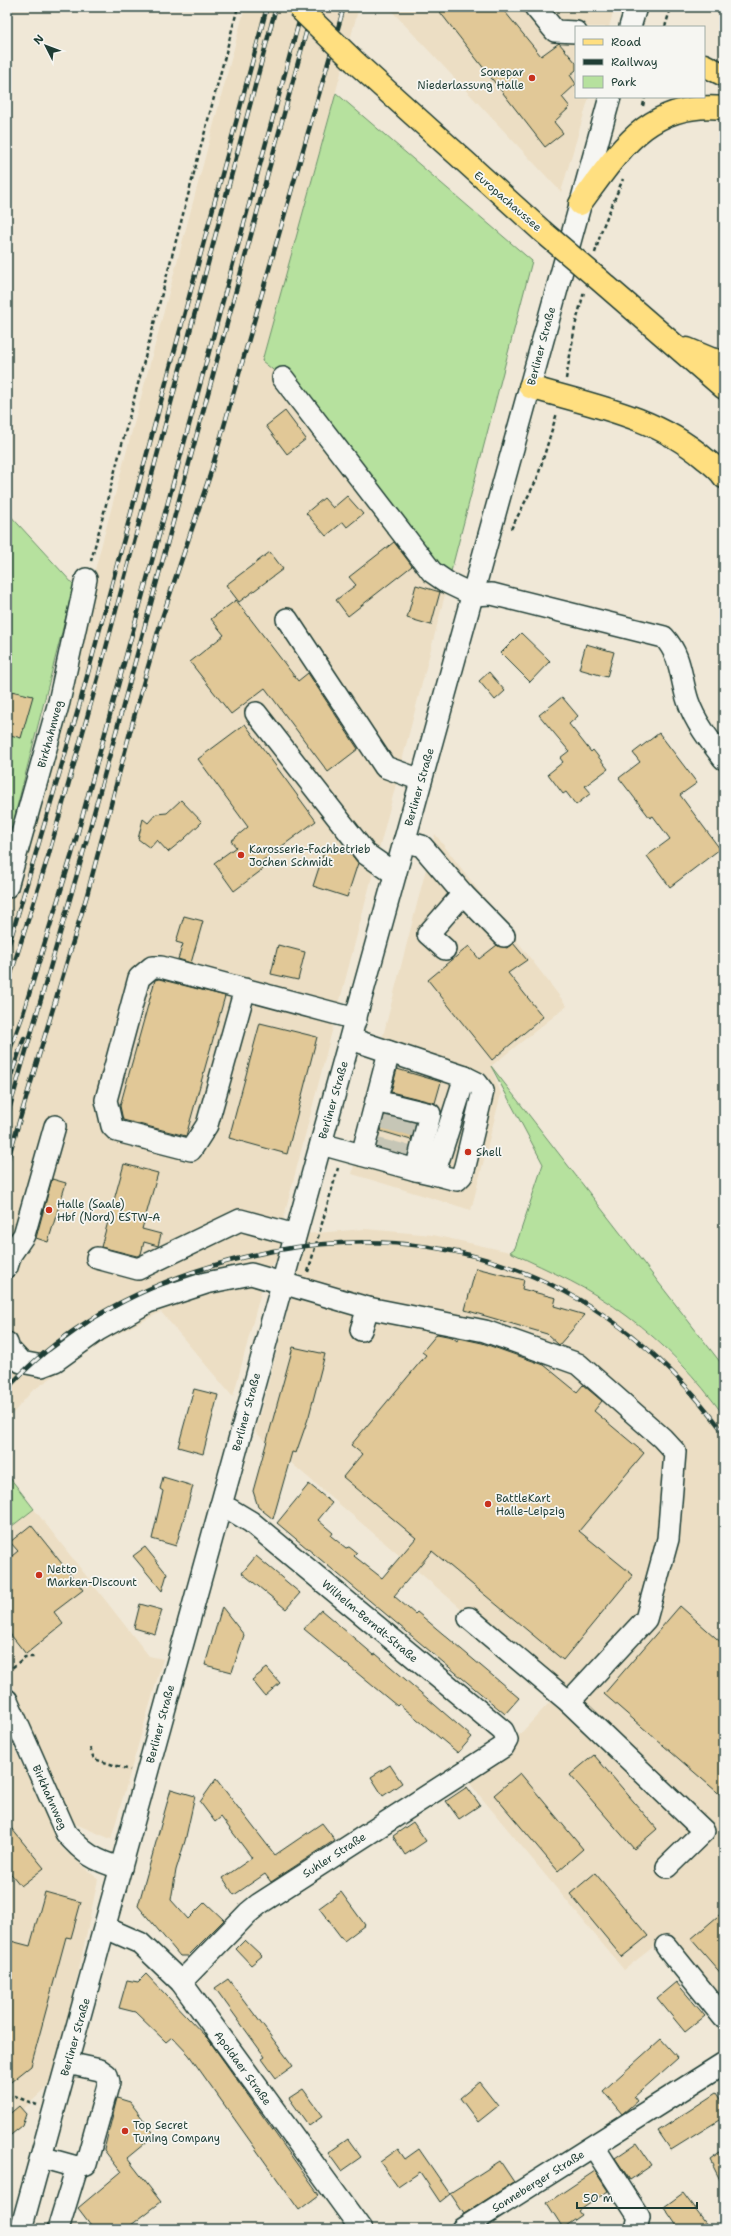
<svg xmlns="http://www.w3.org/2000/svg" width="731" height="2236" viewBox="0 0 731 2236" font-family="'Shantell Sans',sans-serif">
<rect width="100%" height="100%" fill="#f0e8d7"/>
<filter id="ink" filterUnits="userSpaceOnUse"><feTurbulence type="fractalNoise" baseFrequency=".025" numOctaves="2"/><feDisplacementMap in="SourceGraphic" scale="8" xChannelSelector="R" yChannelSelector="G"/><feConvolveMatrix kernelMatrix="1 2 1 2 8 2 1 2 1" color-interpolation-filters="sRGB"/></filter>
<g filter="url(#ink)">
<g fill="#ecdec4">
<polygon points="245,7 359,7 262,361 283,378 448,583 279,1236 365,1229 433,1235 510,1252 574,1282 627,1315 659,1343 708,1393 724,1420 724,2008 662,1940 624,1970 466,1779 511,1744 559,1692 255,1432 301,1261 273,1263 263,1284 233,1397 161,1312 109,1338 32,1391 7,1420 7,900"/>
<polygon points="388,7 612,7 614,9 609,27 576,27 576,97 589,97 561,192"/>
<polygon points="435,834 567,1006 491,1066 501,1094 471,1210 352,1174 383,1036"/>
<polygon points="34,1509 149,1656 163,1659 111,1839 73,1823 7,1672 7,1530"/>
<polygon points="7,1734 63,1849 98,1879 56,2079 7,2124"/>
</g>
<g fill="#b6e19e" stroke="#6a8f69">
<polygon points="336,93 532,261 448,583 283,378 262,361"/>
<polygon points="7,512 74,585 7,846"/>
<path d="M 491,1066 L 724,1367 L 724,1416 C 698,1379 664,1343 627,1316 C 592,1289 550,1271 510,1252 L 515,1248 L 543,1164 Z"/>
<polygon points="7,1474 34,1509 7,1530"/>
</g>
<g fill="#e1c897" stroke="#1f3d34">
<polygon points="436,7 501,7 541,56 559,43 576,63 576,70 570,75 576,84 562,97 570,107 554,122 563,133 545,147"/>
<polygon points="285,411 306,439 287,454 266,426"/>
<polygon points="347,496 363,514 347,527 343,522 326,536 306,513 324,498 333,508"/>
<polygon points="394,542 412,566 348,616 336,600 356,585 349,577"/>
<polygon points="270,552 283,569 239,602 226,585"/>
<polygon points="416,585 440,592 431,625 407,618"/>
<polygon points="236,600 298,681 308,673 358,749 328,772 265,688 231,714 190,662 224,635 211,619"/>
<polygon points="521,633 550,661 530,682 501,653"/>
<polygon points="586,644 614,652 607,677 579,669"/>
<polygon points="489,672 505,691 495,700 479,681"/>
<polygon points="7,690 33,696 21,738 7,734"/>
<polygon points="562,697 578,716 569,724 591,752 593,750 608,769 585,786 591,793 576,805 566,792 563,794 548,774 563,762 560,758 569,751 539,715"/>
<polygon points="245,724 316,821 262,861 266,867 234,891 214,863 236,847 231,841 248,827 198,759"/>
<polygon points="659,733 697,783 680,795 720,849 670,887 647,856 670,839 653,816 650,818 619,778 640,762 633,753"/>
<polygon points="181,800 202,822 184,839 168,852 157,840 150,848 138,839 143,819 148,823 156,814 167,813"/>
<polygon points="326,846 351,854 358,863 347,897 313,886"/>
<polygon points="184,916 203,921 191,963 178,959 183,944 176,942"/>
<polygon points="513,943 527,960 508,973 543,1017 492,1060 428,980 469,946 479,959 497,945 507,948"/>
<polygon points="278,945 305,952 298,980 271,974"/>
<polygon points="159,979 225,996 186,1136 123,1120 120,1106 155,980"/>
<polygon points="260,1023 317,1037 287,1154 229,1138"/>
<polygon points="397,1069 441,1082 435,1103 391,1092"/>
<polygon points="385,1115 415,1123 411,1140 381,1131"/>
<polygon points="124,1164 158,1173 142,1229 161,1234 158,1246 144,1242 141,1254 137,1256 101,1247"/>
<polygon points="52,1179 66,1183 48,1242 36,1238"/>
<polygon points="476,1268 524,1280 522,1289 556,1298 554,1306 585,1315 559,1345 547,1334 465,1310"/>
<polygon points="437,1334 452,1337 457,1341 459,1338 482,1343 544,1365 577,1392 583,1385 602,1401 594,1411 644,1453 579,1531 633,1575 563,1660 432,1551 394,1596 415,1614 417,1612 519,1698 505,1714 277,1523 309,1484 332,1503 318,1520 333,1533 331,1536 346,1548 349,1547 357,1553 354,1556 382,1578 416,1538 343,1477 362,1454 351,1445 426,1355 422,1352"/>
<polygon points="293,1347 325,1354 309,1416 296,1453 292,1452 273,1519 258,1507 253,1491"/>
<polygon points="194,1389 218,1395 203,1454 178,1447"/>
<polygon points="163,1477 193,1486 176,1546 152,1539 163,1491 160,1489"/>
<polygon points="31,1525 83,1590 54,1612 63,1624 26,1654 7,1630 7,1560 18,1551 10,1542"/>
<polygon points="145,1547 167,1574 162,1591 133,1556"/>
<polygon points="256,1556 300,1593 286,1609 242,1573"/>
<polygon points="140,1604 162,1610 155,1634 134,1628"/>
<polygon points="680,1606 724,1645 724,1798 604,1694"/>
<polygon points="222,1607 244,1635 232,1672 205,1665"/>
<polygon points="321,1610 374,1655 376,1654 472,1737 458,1753 399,1704 397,1706 304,1629"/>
<polygon points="267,1668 280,1683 265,1696 252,1680"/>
<polygon points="594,1755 657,1829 634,1849 570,1775"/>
<polygon points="390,1765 402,1783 383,1796 371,1777"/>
<polygon points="520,1773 583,1849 558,1871 494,1795"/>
<polygon points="216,1779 275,1855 322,1823 335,1840 271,1882 265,1874 234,1895 223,1878 252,1858 221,1817 215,1822 200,1802"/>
<polygon points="467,1787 480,1805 459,1819 446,1801"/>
<polygon points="171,1789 195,1796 185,1841 176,1870 171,1900 188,1919 205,1902 224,1920 188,1956 180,1956 138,1906"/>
<polygon points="413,1822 426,1841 405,1855 393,1836"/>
<polygon points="7,1823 44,1868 21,1886 7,1869"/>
<polygon points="595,1873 648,1936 622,1957 570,1894"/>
<polygon points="45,1892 81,1902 71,1938 66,1937 31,2066 7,2085 7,1940 30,1946"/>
<polygon points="341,1892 365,1925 344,1941 319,1908"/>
<polygon points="724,1911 724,1977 691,1939"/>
<polygon points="245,1940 262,1956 251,1965 236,1949"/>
<polygon points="146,1974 208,2039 319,2195 299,2210 189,2055 172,2037 166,2042 135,2012 119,2008 127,1980 138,1982"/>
<polygon points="228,1979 293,2066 276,2078 262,2059 265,2057 215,1988"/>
<polygon points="676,1982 705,2016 685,2032 657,1998"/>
<polygon points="661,2039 678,2058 634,2097 637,2101 622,2114 603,2091"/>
<polygon points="479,2082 498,2106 478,2122 460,2098"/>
<polygon points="303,2089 323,2116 309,2126 289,2098"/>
<polygon points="716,2093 724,2105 724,2117 671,2150 658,2131"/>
<polygon points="117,2098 130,2102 155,2135 127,2158 161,2202 126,2229 94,2229 78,2208 121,2172 104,2150"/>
<polygon points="19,2106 26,2114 22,2126 7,2138 7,2116"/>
<polygon points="348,2139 361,2157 341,2171 328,2153"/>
<polygon points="637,2143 652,2165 630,2180 615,2158"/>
<polygon points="398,2149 405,2159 419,2149 450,2194 440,2202 420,2172 398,2187 380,2162"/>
<polygon points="724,2150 724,2188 710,2160"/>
<polygon points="500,2161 514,2182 464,2214 450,2193"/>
<polygon points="595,2171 608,2191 579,2211 582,2215 563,2228 547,2203"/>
<polygon points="683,2193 710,2229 679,2229 664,2207"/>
</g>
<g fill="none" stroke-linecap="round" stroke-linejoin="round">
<g stroke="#c6c6b6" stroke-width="21" stroke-dasharray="21 10" stroke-linecap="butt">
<polyline points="383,1161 398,1106"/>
<polyline points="397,1164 413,1110"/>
</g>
<g stroke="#1f3d34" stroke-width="24">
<g id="minor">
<polyline points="535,7 555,31 576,32"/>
<polyline points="630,27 636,7"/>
<path d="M 283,378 L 432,572 L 448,583 L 473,595 L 492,594 L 664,637 C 682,657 680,677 688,701 C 695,722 710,741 724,759"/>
<polyline points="287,619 385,767 421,780"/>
<polyline points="256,713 366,854 395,874"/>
<polyline points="404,841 422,846 463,894 504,936"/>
<polyline points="7,887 59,702 86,579"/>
<polyline points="445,949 428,934 463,894"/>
<polyline points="245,989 207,1125 191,1150 117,1131 112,1126 106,1100 139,978 152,967 161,967 356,1019"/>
<polyline points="351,1039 465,1077 434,1174 416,1170"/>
<polyline points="321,1144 416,1170 430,1114 376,1101"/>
<polyline points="362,1155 389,1052"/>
<polyline points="434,1174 457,1180 462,1175 465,1166 483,1091 477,1083 465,1077"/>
<polyline points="97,1258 138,1269 240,1220 295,1235"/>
<polyline points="7,1267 11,1254 24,1235 55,1126"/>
<polyline points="361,1330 368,1308"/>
<polyline points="7,1343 9,1349 21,1362 42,1366 55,1361 98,1330 148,1302 206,1283 251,1274 368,1308 485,1331 578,1364 662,1438 675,1452 668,1539 646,1619 569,1702 469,1618"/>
<path d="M 7,1700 L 66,1833 C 83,1853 95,1861 121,1868"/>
<polyline points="569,1702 704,1831 667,1867"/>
<polyline points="106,1928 140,1943 181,1982 361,2229"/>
<polyline points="666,1946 724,2018"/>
<polyline points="181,1982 248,1913 259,1904 503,1747 507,1740 503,1731 251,1522 231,1510 220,1507"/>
<polyline points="594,2147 639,2217 636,2229"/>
<polyline points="41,2157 77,2167 86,2164 109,2082 107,2075 100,2070 67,2063"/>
<polyline points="21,2229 610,97"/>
<polyline points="58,2229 77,2167"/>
<polyline points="462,2229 724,2063"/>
</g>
</g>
<g stroke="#1f3d34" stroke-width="25">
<g id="major">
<polyline points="355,62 542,231"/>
<polyline points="704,65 724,75"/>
<path d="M 580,204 C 620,150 649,100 724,108"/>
<polyline points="596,277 724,388"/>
<polyline points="687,349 711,359 724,362"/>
<path d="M 530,387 C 590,405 655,416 704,458 C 712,464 719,469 724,477"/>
</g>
</g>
<g stroke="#1f3d34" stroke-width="2.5" stroke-dasharray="4 3" stroke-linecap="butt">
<polyline points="665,27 671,7"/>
<polyline points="643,106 645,97"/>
<polyline points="595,253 602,229 623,179"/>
<polyline points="566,379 575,326 584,292"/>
<polyline points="511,529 537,479 557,413"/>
<polyline points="91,561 238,7"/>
<polyline points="308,1272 338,1168"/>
<polyline points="7,1672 25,1657 36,1657"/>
<polyline points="90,1748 94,1759 130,1770"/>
<polyline points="7,2097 14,2096 37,2105"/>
</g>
<use href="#minor" stroke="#f6f6f2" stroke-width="21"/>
<use href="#major" stroke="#ffdf80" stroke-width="22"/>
<g stroke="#1f3d34" stroke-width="4.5">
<g id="rail">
<polyline points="7,951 78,710 267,7"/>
<polyline points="7,986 48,857 98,678 276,7"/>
<polyline points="7,1058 22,1017 72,854 303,7"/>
<polyline points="7,1087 24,1038"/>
<polyline points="7,1117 82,857 313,7"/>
<polyline points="7,1162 87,895 138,702 161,621 210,475 344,7"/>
<path d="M 7,1389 C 57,1333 123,1296 193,1272 C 400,1202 594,1256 724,1433"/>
</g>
</g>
<use href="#rail" stroke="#f6f6f2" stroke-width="3" stroke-dasharray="9" stroke-linecap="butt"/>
<g stroke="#1f3d34" stroke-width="25" stroke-linecap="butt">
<g id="major-bridge">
<polyline points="298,7 355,62"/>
<polyline points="542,231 596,277"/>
</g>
</g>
<use href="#major-bridge" stroke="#ffdf80" stroke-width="22"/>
</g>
</g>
<g fill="#c8321e" stroke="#f6f6f2" stroke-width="1.5">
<circle cx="532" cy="78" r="4"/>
<circle cx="241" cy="855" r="4"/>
<circle cx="468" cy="1152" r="4"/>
<circle cx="49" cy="1210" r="4"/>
<circle cx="488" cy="1504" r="4"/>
<circle cx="39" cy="1575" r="4"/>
<circle cx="125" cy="2131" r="4"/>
</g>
<g text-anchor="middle" stroke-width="3.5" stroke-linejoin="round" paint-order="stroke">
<g font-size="11" fill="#1f3d34" stroke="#f6f6f2" text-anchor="start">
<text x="524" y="76" text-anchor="end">Sonepar<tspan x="524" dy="13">Niederlassung Halle</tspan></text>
<text x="249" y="853">Karosserie-Fachbetrieb<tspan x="249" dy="13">Jochen Schmidt</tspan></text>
<text x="476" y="1156">Shell</text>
<text x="57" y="1208">Halle (Saale)<tspan x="57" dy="13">Hbf (Nord) ESTW-A</tspan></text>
<text x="496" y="1502">BattleKart<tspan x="496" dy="13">Halle-Leipzig</tspan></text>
<text x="47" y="1573">Netto<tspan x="47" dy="13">Marken-Discount</tspan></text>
<text x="133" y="2129">Top Secret<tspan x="133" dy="13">Tuning Company</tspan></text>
</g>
<g font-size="11" fill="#1f3d34" stroke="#f6f6f2">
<text transform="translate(508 201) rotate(41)" y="4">Europachaussee</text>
<text transform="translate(541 346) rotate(-75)" y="4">Berliner Straße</text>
<text transform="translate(50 734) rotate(-75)" y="4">Birkhahnweg</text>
<text transform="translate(419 787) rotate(-74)" y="4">Berliner Straße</text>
<text transform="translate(333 1100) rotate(-74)" y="4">Berliner Straße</text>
<text transform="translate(246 1412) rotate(-75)" y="4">Berliner Straße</text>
<text transform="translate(370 1621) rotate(40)" y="4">Wilhelm-Berndt-Straße</text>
<text transform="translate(160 1724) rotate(-75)" y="4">Berliner Straße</text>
<text transform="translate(50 1797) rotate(66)" y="4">Birkhahnweg</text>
<text transform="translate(334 1855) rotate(-33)" y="4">Suhler Straße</text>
<text transform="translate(75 2037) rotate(-74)" y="4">Berliner Straße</text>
<text transform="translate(243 2068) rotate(54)" y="4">Apoldaer Straße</text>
<text transform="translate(538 2181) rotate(-32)" y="4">Sonneberger Straße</text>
</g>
</g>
<rect width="731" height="2236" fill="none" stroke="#f6f6f2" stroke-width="24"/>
<rect x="12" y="12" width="707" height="2212" fill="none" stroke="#1f3d34" stroke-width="1.5" filter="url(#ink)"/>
<rect x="575" y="26" width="130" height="72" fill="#f6f6f2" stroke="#a0aca6"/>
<rect x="583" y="39" width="20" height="6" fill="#ffdf80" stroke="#a0aca6"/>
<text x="611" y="46" font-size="12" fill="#1f3d34">Road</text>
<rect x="583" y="59" width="20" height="6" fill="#1f3d34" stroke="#a0aca6"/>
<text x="611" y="66" font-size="12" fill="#1f3d34">Railway</text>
<rect x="583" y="76" width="20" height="12" fill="#b6e19e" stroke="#a0aca6"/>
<text x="611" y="86" font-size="12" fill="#1f3d34">Park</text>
<g transform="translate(46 46) rotate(312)" stroke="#f6f6f2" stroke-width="3" paint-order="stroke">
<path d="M0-3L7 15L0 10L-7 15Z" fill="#1f3d34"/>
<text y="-6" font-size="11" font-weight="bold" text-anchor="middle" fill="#1f3d34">N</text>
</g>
<path d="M577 2202v6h120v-6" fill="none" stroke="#1f3d34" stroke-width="2"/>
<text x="583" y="2202" font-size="12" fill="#1f3d34" stroke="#f6f6f2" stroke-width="3" paint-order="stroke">50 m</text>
</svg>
